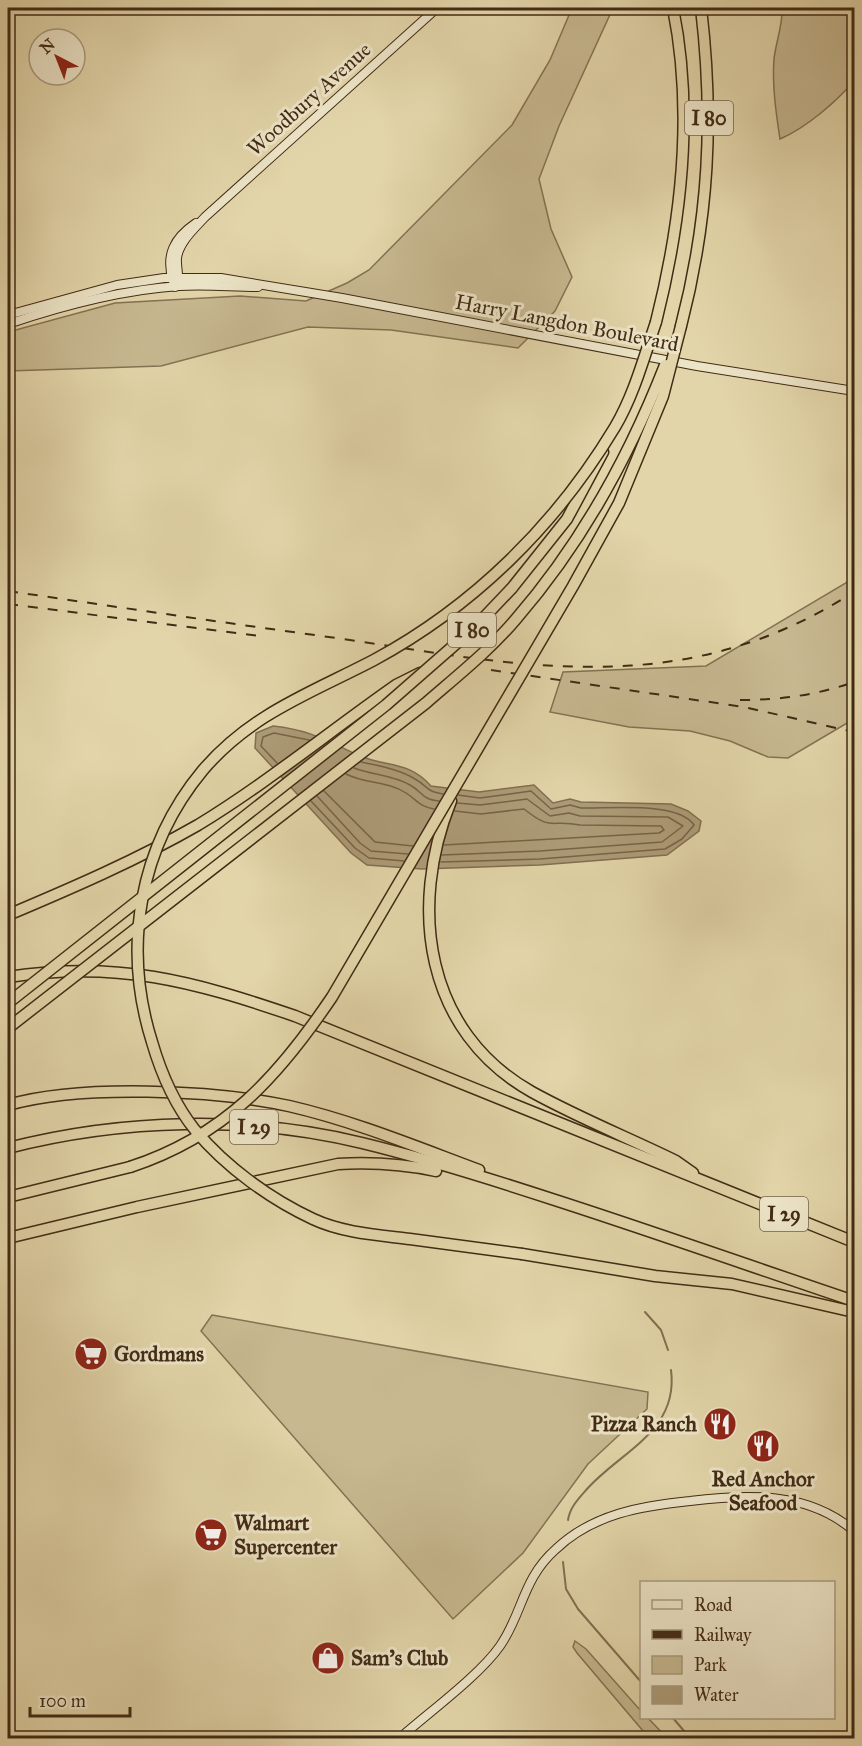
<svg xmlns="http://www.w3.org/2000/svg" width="862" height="1746" viewBox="0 0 862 1746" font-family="'IM FELL Great Primer',serif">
<rect width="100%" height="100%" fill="#e2d5a9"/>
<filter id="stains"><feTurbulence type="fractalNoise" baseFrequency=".00333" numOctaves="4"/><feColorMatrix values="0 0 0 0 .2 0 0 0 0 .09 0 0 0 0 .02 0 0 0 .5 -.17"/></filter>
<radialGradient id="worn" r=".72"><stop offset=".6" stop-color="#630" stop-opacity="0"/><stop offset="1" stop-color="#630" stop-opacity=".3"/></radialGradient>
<g fill="#c7b890" stroke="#847252" stroke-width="1.5">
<polygon points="572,8 613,8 559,126 539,179 551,229 572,277 555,311 518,348 391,330 308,327 161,366 8,371 8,332 115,303 240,296 306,301 347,283 369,270 512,125 550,60"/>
<path d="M 782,8 L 854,8 L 854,81 C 836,102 806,128 780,139 C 776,113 772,85 774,59 C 776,41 783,25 782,8 Z"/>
<polygon points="854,578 854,719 788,758 768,757 730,741 690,731 629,727 550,712 563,672 706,666"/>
<polygon points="212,1315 648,1392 647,1409 588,1464 523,1553 453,1619 201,1331"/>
<polygon points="575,1641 586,1649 641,1711 642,1718 648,1718 667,1738 649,1738 577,1653 573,1647"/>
</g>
<path fill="#ac9b77" stroke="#826e50" stroke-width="1.5" d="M 273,726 C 311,730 327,741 360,756 C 387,767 409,761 431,786 L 479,792 L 534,785 L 553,803 L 570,799 L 581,802 L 671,804 L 688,811 L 701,821 L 699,831 L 667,855 L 540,865 L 422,869 L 367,865 L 351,853 L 255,748 L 256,733 Z"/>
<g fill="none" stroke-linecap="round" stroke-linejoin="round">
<g stroke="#776346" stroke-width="1.5">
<path d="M 361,762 C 379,766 399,769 415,779 C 429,787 425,791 443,794"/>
<polyline points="277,763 261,746 263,737 274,733 309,740"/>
<path d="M 354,768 C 372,775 393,775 410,785 C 424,793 421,799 439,801"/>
<path d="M 346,774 C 365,784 388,781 406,793 C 417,800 420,807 434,809"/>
<polyline points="324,791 375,842 413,846"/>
<polyline points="317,796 360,843 371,851 408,854"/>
<polyline points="311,801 355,848 369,858 404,861"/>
<path d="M 444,845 L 659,833 L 664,830 L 661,826 L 580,825 C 549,819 553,832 524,809 L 481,814 L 455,811"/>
<polyline points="442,855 540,851 662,842 683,826 668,817 580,816 569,813 550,816 527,799 480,805 457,803"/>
<path d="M 441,862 L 540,859 L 665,849 L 682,839 L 694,825 C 678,801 609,809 581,808 L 570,805 L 551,809 L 531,791 L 480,798 L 458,795"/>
</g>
<g stroke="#826e50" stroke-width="2">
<polyline points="645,1312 661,1330 668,1350"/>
<path d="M 568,1520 C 570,1507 579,1498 587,1489 C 621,1451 679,1431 671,1370"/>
<polyline points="563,1562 566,1589 578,1609 642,1683"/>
<polyline points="673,1718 690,1738"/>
</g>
<g stroke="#422b15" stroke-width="10">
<g id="secondary">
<path d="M 173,281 C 165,255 174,238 196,223"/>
<path d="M 175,287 C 181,277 176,268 177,258 C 179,242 195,228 205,217 L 437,8"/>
<polyline points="8,315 117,285 164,278 221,278 342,298 697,366 854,391"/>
<path d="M 8,324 C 64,305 120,290 179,286 C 205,284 232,287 258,287"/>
<path d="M 400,1738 C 428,1713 479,1676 500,1646 C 523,1613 522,1579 556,1549 C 593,1514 641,1506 690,1501 C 746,1494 808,1491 854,1531"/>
</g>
</g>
<g stroke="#422b15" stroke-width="13">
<g id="highway">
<path d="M 656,322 C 682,219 694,112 673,8"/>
<path d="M 681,326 C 709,218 714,118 701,8"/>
<polyline points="512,588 567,519 603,452"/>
<path d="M 451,801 C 408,908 425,1032 532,1092 C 579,1118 629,1138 676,1161 L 693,1173"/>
<path d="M 8,915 C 72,888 137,860 198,825 C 267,783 330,731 396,685 L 420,673"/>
<path d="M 8,977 C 116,960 193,981 295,1016 L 854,1242"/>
<path d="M 8,1105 C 81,1084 214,1090 289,1106 C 354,1121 417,1147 479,1170"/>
<path d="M 8,1148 C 121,1119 248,1115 362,1143 C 428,1159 494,1180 558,1201 C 657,1233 756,1268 854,1301"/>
<polyline points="8,1197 130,1167"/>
<path d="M 8,1238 L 137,1207 L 338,1164 C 372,1162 403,1164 436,1171"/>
<polyline points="522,1254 655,1276 732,1284 854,1312"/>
</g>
</g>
<use href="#secondary" stroke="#ece4c7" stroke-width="8"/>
<use href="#highway" stroke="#e2d5a9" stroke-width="10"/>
<g stroke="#422b15" stroke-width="2" stroke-dasharray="10 10" stroke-linecap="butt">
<path d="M 8,591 C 117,607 226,623 336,638 C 525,666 681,702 854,592"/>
<polyline points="8,604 259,636"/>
<polyline points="491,670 744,707 854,732"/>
<path d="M 740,700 C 780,700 817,695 854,682"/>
</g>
<g stroke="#422b15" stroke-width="13" stroke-linecap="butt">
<g id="highway-bridge">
<polyline points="8,1003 386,705 474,628 512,588"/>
<path d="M 8,1028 L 426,703 C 457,676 490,650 516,619 C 581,544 629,457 665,365"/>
<path d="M 130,1167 C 225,1136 278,1077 332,997 L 573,586 L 619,503 L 663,396 L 681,326"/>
<path d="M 522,1254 C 484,1249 447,1244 410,1239 C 378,1235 343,1233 313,1219 C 270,1199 226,1167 195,1130 C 175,1105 161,1073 152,1042 C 122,947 139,847 203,770 C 252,713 311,693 374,660 C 474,606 556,525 615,427 C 634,395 644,357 656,322"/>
</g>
</g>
<use href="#highway-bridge" stroke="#e2d5a9" stroke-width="10"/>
</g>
<defs>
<g id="supermarket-disc" transform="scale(1.725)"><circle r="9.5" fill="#8f2418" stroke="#ece4c7"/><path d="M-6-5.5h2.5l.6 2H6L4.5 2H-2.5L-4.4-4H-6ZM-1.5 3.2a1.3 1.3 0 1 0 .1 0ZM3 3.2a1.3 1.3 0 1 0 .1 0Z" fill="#fff"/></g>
<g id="restaurant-disc" transform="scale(1.725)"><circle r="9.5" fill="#8f2418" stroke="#ece4c7"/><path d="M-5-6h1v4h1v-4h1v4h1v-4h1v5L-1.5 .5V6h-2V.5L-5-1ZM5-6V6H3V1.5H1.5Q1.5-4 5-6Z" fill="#fff"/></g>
<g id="shop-disc" transform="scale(1.725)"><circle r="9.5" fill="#8f2418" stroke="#ece4c7"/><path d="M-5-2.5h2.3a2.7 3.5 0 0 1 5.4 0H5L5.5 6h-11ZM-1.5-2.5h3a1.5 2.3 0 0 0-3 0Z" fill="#fff"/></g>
</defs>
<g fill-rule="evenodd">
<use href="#supermarket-disc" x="91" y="1354"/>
<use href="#restaurant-disc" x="720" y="1424"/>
<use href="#restaurant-disc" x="763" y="1446"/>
<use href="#supermarket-disc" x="211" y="1535"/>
<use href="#shop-disc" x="328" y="1658"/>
</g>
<g text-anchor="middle" stroke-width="6" stroke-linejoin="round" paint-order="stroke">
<g fill="#ece4c7" stroke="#75624a" stroke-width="1.5">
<rect x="685" y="101" width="48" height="34" rx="4.5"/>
<rect x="448" y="613" width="48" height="34" rx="4.5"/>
<rect x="230" y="1110" width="48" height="34" rx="4.5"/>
<rect x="760" y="1197" width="48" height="34" rx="4.5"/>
</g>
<g font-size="20" font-weight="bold" fill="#422b15">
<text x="709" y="125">I 80</text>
<text x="472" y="637">I 80</text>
<text x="254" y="1134">I 29</text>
<text x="784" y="1221">I 29</text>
</g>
<g font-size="21" fill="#422b15" stroke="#ece4c7">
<text transform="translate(309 99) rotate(-42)" y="7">Woodbury Avenue</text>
<text transform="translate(567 323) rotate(11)" y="7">Harry Langdon Boulevard</text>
</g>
<g font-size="21" font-weight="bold" fill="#422b15" stroke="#ece4c7" text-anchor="start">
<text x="114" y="1361">Gordmans</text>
<text x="697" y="1431" text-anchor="end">Pizza Ranch</text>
<text x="763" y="1486" text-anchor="middle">Red Anchor<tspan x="763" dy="24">Seafood</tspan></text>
<text x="234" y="1530">Walmart<tspan x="234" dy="24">Supercenter</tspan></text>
<text x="351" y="1665">Sam's Club</text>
</g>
</g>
<rect width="862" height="1746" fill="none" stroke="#e2d5a9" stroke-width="30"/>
<rect x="9" y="9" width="844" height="1728" fill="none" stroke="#422b15" stroke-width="3"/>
<rect x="15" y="15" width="832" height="1716" fill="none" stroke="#422b15" stroke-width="1.5"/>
<rect x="640" y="1581" width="195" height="138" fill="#ece4c7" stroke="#a89a80" stroke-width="1.5"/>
<rect x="652" y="1600" width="30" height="9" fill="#ece4c7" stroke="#a89a80" stroke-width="1.5"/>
<text x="694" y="1611" font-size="18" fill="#422b15">Road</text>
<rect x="652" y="1630" width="30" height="9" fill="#422b15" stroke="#a89a80" stroke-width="1.5"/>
<text x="694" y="1641" font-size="18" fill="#422b15">Railway</text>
<rect x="652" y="1656" width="30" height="18" fill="#c7b890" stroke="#a89a80" stroke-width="1.5"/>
<text x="694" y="1671" font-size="18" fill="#422b15">Park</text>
<rect x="652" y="1686" width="30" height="18" fill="#ac9b77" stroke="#a89a80" stroke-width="1.5"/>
<text x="694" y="1701" font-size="18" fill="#422b15">Water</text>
<g transform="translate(57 57) rotate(318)"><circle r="28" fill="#ece4c7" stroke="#a89a80" stroke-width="1.5"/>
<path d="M0-4.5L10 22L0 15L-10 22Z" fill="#8f2418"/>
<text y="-9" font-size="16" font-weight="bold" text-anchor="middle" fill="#422b15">N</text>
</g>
<path d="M30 1707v9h100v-9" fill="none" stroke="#422b15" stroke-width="3"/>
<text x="39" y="1707" font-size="18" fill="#422b15" stroke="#ece4c7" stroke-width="4.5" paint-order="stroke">100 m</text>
<rect width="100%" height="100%" filter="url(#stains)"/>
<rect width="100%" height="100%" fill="url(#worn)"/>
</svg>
